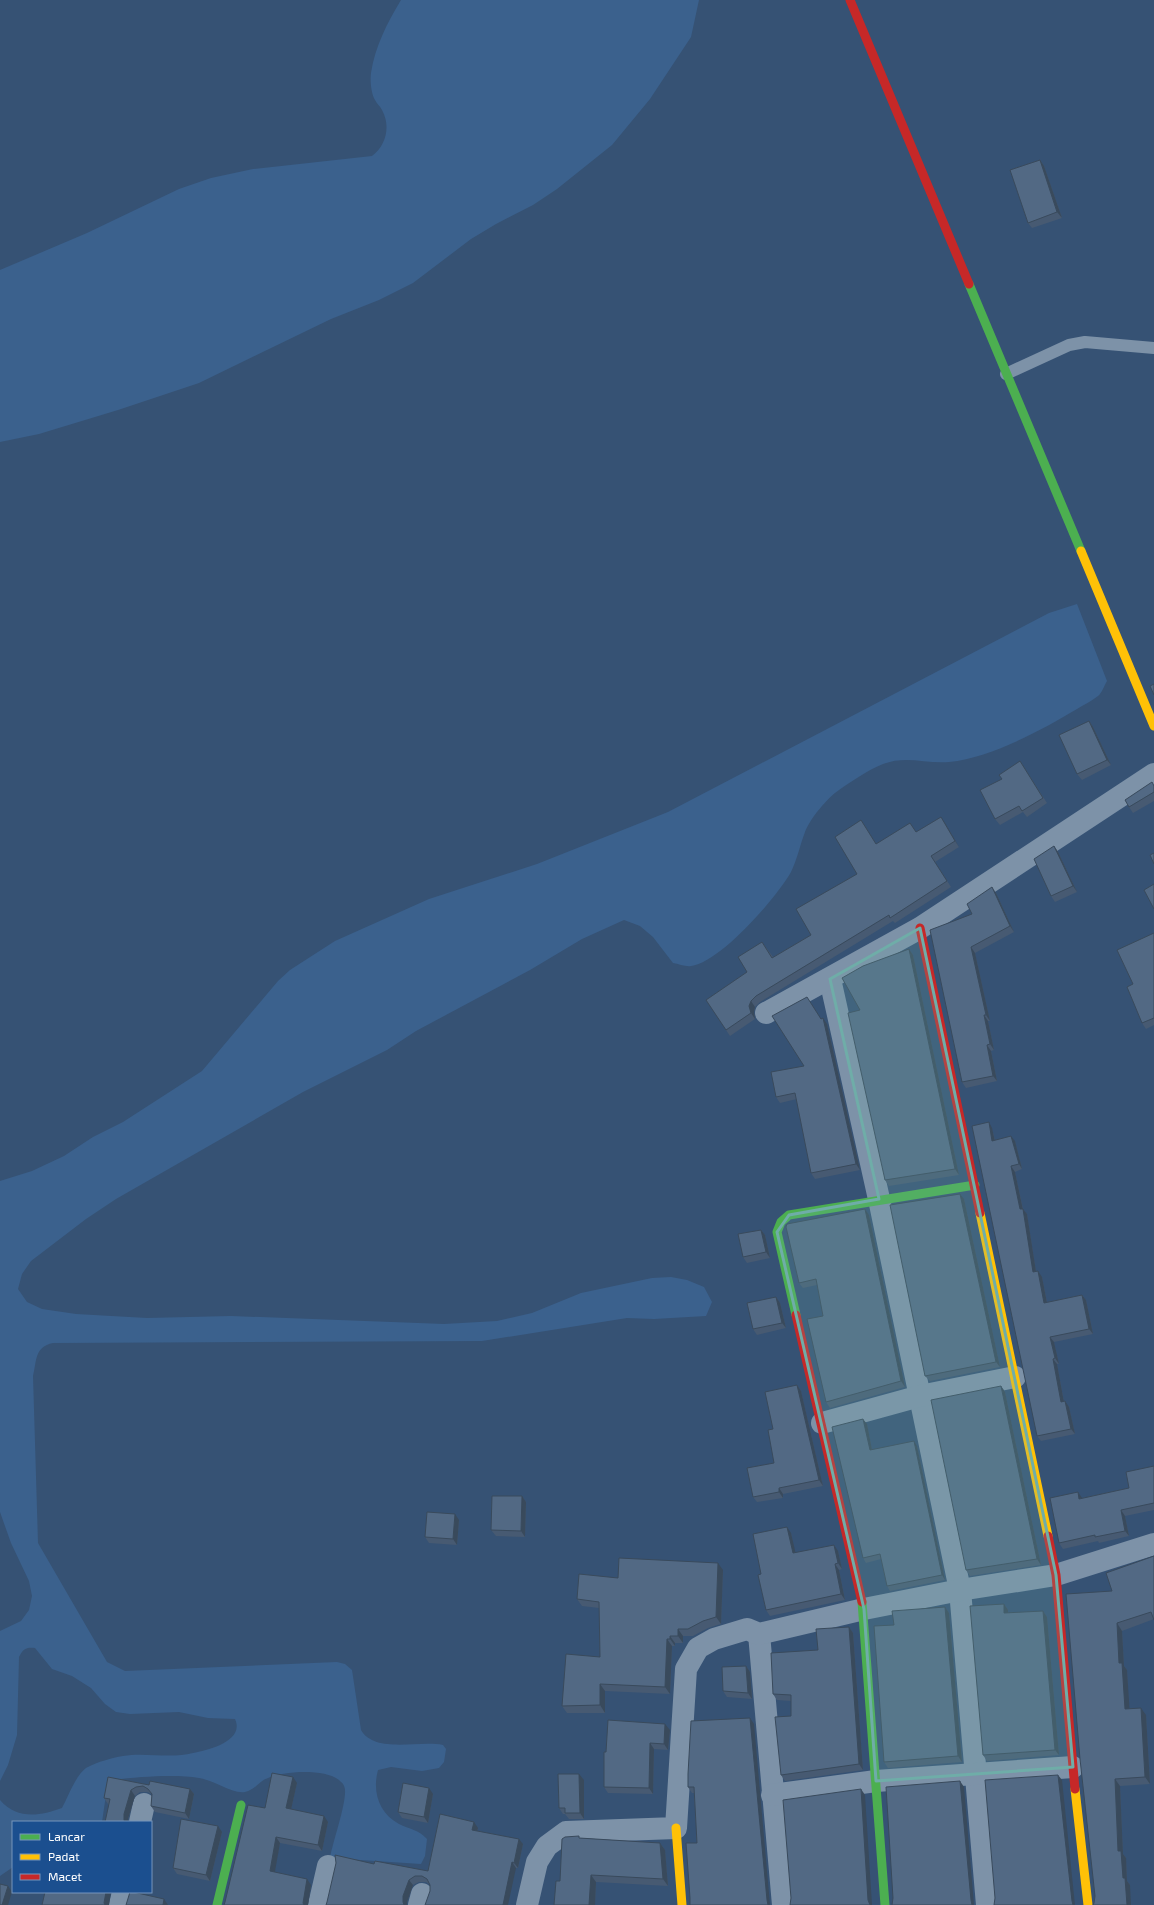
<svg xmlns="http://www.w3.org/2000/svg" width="1154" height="1905" viewBox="0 0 1154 1905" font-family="'Exo 2',sans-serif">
<rect width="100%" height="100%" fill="#365274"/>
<g fill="#3b618d">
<path d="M 401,0 L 699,0 L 691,37 L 650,99 L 612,145 L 557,189 L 533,205 L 496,224 L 471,239 L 413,283 L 379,300 L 331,319 L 199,383 L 118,410 L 39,434 L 0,442 L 0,270 L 87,233 L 179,189 L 211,178 L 253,169 L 372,156 C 386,146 391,126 382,110 C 380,106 377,104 375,100 C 371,93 370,81 371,73 C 375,47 387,23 401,0 Z"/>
<path d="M 1077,604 L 1107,681 C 1104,686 1102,693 1098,696 C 1092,701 1083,705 1077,709 C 1040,731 992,757 949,762 C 926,764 906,755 883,764 C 868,770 852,781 839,790 C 827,798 810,819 805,832 C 800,845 797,860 791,872 C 777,897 720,963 691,966 C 686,967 679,964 673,963 L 653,937 L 640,926 L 624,920 L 582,939 L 530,970 L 416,1031 L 387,1050 L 303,1092 L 116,1199 L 86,1219 L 31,1261 L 22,1274 L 18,1289 L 27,1302 L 42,1309 L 76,1314 L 147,1318 L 231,1316 L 444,1324 L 497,1321 L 532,1313 L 581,1293 L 652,1278 L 671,1277 L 687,1280 L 704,1287 L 712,1302 L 706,1316 L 654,1319 L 627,1318 L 482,1341 L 53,1343 C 34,1347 37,1361 33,1376 L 38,1543 L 107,1662 L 125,1671 L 337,1662 L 345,1664 L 352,1670 L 361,1730 C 375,1754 418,1740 443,1745 L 446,1749 L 444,1762 L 439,1768 L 422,1771 L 391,1767 L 378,1770 C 372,1792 379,1813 399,1824 C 409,1829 419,1830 427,1839 L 425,1856 L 421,1864 L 330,1858 C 333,1841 346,1805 345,1790 C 345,1787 343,1783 341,1782 C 329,1768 283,1771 268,1778 C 259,1781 255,1790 245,1792 C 232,1794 214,1780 199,1778 C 175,1774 133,1777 108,1781 L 102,1822 L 13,1822 L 13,1867 L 0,1876 L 0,1800 C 17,1820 40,1816 62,1808 C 68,1797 77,1772 88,1767 C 97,1762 112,1758 123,1756 C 145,1752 170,1759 193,1753 C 209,1750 245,1741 235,1719 L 208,1718 L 179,1712 L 130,1714 L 116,1712 L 105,1704 L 91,1688 L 72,1676 L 52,1669 L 35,1648 C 26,1647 23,1649 19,1657 L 17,1735 L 8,1765 L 0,1781 L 0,1631 L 21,1621 L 29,1610 L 32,1596 L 29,1581 L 11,1543 L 0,1512 L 0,1181 L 32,1171 L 64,1156 L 93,1137 L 123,1122 L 202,1071 L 278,981 L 290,970 L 335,941 L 429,899 L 537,864 L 668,812 L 1049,613 Z"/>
</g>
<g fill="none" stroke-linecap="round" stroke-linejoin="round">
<polyline stroke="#7d92a8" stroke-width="12" points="1006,374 1069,345 1085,342 1154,348"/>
<g stroke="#7d92a8" stroke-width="22">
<polyline points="830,979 879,1199 960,1590 987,1905"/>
<polyline points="766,1013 920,928 1154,774"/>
<polyline points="822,1423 920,1396 1015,1377"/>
<polyline points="759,1634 783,1905"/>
<polyline points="772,1795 876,1781 1073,1767"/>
<polyline points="140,1822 144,1804"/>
<polyline points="120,1905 123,1892"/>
<polyline points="319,1905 328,1866"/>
<polyline points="419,1905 422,1894"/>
<polyline points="527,1905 537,1862 547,1846 566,1832 676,1828 686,1669 698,1648 714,1639 747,1629 759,1634 864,1609 960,1590 1056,1575 1154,1544"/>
</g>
<g stroke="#4caf50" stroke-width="9">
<polyline points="969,284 1081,551"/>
<polyline points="796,1315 777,1232 781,1222 789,1215 975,1185"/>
<polyline points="862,1602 885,1905"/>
<polyline points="217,1905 241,1805"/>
</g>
<g stroke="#ffc107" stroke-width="9">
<polyline points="1081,551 1154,726"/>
<polyline points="980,1213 1048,1536"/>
<polyline points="1075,1789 1088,1905"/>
<polyline points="676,1828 682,1905"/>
</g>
<g stroke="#c62828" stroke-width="9">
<polyline points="850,0 969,284"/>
<polyline points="920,928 980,1213"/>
<polyline points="796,1315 862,1602"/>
<polyline points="1048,1536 1056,1575 1075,1789"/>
</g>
</g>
<g fill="#475a72">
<polygon points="1040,160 1044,166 1062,218 1032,228 1028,223"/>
<polygon points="1089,721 1093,727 1111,765 1082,780 1077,774"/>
<polygon points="1020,761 1047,803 1027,817 1023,812 1000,825 995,819 1002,779"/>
<polygon points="1154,785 1154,801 1133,813 1129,807"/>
<polygon points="945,823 959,847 935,862 951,887 895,923 893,921 760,1002 755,1007 754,1012 755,1019 730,1036 706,1000 747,972 762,942 773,957 811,935 857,874 865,826 876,844"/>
<polygon points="1054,846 1058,852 1077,892 1055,902 1051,896"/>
<polygon points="996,893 1014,932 975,953 990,1021 988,1021 994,1050 991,1051 997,1081 966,1088 962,1082 972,914"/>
<polygon points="1154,933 1154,1025 1146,1029 1142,1023 1133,984"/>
<polygon points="909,949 913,955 959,1175 889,1186 885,1180 860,1010"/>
<polygon points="821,1019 827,1024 860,1170 815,1179 811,1173 797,1099 780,1103 776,1097 804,1066"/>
<polygon points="992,1128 995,1140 1015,1141 1022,1169 1015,1172 1023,1209 1027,1214 1036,1272 1042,1277 1047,1302 1082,1295 1086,1300 1093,1334 1054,1342 1059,1364 1057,1364 1064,1402 1069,1407 1075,1434 1041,1441 1037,1436"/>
<polygon points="964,1199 1000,1367 930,1381 925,1376"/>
<polygon points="865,1209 869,1215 905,1387 830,1408 826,1402 823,1316 817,1285 803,1288 799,1283"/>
<polygon points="761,1230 765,1235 770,1258 747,1263 743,1257"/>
<polygon points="776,1297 780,1303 786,1328 757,1335 753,1329"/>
<polygon points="797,1385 801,1391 823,1486 783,1494 783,1498 757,1502 753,1497 774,1463 773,1429"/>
<polygon points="1001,1386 1005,1392 1041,1565 970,1576 966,1570"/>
<polygon points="867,1424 872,1450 917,1446 945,1580 890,1591 887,1586 881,1559 866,1563 863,1558"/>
<polygon points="1154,1466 1154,1510 1125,1516 1129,1536 1099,1543 1098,1541 1063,1549 1059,1543 1082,1498 1129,1488"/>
<polygon points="522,1496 526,1502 525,1537 496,1536 491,1530"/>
<polygon points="459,1520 457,1545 429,1543 425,1537"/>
<polygon points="791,1533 795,1553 838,1551 842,1569 839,1570 845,1600 770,1616 766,1610 761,1574"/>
<polygon points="1154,1556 1154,1619 1122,1631 1124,1666 1127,1670 1129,1709 1146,1715 1150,1784 1120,1786 1123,1854 1126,1858 1127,1881 1130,1885 1094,1903 1095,1896 1112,1591"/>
<polygon points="723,1570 721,1624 708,1628 693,1636 683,1636 683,1643 675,1643 675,1646 672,1646 670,1694 605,1691 605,1713 567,1713 562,1706 600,1657 599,1608 582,1606 577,1599 618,1578"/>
<polygon points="1004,1604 1008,1610 1008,1613 1043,1611 1047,1617 1059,1755 987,1761 983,1755"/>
<polygon points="945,1607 949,1613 962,1762 888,1768 884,1762 894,1625"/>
<polygon points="849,1627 853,1633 863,1770 785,1781 781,1775 791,1716 791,1701 777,1700 773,1694 818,1650"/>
<polygon points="746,1666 750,1672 752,1699 727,1697 723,1691"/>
<polygon points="754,1724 697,1843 694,1793 692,1793 688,1787"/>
<polygon points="670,1730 668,1750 654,1749 653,1794 608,1793 604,1787 606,1752"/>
<polygon points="108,1777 149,1785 190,1789 194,1794 189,1819 155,1812 151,1806 152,1794 147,1792 140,1792 135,1796 128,1819 108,1804 104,1798"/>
<polygon points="584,1780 584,1819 569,1819 565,1814 563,1814 559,1808"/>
<polygon points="297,1783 291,1809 328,1822 322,1851 280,1843 274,1872 311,1885 308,1905 224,1905 265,1808"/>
<polygon points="433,1794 428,1823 402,1818 398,1812"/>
<polygon points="478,1828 477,1831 523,1844 518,1868 516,1868 430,1891 430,1885 426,1882 419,1882 413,1885 407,1902 374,1864 428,1871"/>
<polygon points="222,1832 210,1881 177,1874 173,1868"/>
<polygon points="580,1838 660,1843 665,1850 668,1886 596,1882 595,1905 554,1905 560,1881"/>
</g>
<g fill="#394a5c">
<polygon points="1040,160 1044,166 1062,218 1057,212"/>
<polygon points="1089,721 1093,727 1111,765 1107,760"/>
<polygon points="941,817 945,823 959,847 955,841"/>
<polygon points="1054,846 1058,852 1077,892 1073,886"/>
<polygon points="992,887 996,893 1014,932 1010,926"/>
<polygon points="971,947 975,953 990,1021 986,1015"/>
<polygon points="909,949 913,955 959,1175 955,1169"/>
<polygon points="751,1001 755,1007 754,1012 755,1019 751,1013 749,1006"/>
<polygon points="984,1015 988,1021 994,1050 990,1044"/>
<polygon points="823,1018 827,1024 860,1170 856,1164"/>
<polygon points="987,1045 991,1051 997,1081 993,1076"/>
<polygon points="989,1122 992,1128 996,1146 992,1141"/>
<polygon points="1011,1136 1015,1141 1022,1169 1019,1164"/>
<polygon points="1011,1166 1015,1172 1023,1210 1023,1209 1027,1214 1037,1278 1033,1272"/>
<polygon points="960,1194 964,1199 1000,1367 996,1362"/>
<polygon points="865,1209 869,1215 905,1387 901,1381"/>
<polygon points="761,1230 765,1235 770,1258 766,1252"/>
<polygon points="1038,1271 1042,1277 1048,1308 1044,1303"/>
<polygon points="1082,1295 1086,1300 1093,1334 1089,1329"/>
<polygon points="776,1297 780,1303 786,1328 782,1323"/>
<polygon points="1050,1337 1054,1342 1059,1364 1055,1358"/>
<polygon points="1053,1359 1057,1364 1065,1408 1061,1402"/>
<polygon points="797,1385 801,1391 823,1486 819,1480"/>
<polygon points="1001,1386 1005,1392 1041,1565 1037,1559"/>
<polygon points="1065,1401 1069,1407 1075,1434 1071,1429"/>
<polygon points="863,1419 867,1424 873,1455 870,1450"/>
<polygon points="914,1441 917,1446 945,1580 942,1575"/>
<polygon points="779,1488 783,1494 783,1498 779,1492"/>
<polygon points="1078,1492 1082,1498 1079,1499"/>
<polygon points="522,1496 526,1502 525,1537 521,1531"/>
<polygon points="1121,1510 1125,1516 1129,1536 1125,1531"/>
<polygon points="455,1514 459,1520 457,1545 453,1539"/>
<polygon points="787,1527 791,1533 797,1559 793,1553"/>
<polygon points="834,1545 838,1551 842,1569 838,1563"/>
<polygon points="718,1563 723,1570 721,1624 716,1617"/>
<polygon points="835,1564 839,1570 845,1600 841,1594"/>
<polygon points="1004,1604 1008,1610 1008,1619 1004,1613"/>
<polygon points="945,1607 949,1613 962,1762 958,1756"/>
<polygon points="1043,1611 1047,1617 1059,1755 1055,1750"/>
<polygon points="1117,1623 1122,1631 1124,1666 1127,1670 1130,1716 1125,1709 1119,1663"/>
<polygon points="849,1627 853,1633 863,1770 859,1764"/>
<polygon points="678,1629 683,1636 683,1643 678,1636"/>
<polygon points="670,1636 675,1643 675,1646 670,1639"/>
<polygon points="667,1639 672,1646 670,1694 665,1687"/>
<polygon points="746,1666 750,1672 752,1699 748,1693"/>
<polygon points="600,1684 605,1691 605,1713 600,1705"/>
<polygon points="1141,1708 1146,1715 1150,1784 1145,1777"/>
<polygon points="750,1718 754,1724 770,1905 768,1905 767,1900"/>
<polygon points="665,1724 670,1730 668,1750 664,1744"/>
<polygon points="650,1743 654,1749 653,1794 649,1788"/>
<polygon points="579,1774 584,1780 584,1819 580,1813"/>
<polygon points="1058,1775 1062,1780 1075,1905 1073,1905 1072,1901"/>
<polygon points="293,1777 297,1783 290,1814 286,1808"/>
<polygon points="1115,1779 1120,1786 1123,1854 1126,1858 1127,1881 1130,1885 1131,1905 1127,1905 1118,1851"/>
<polygon points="960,1781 964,1787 974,1905 972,1905 971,1900"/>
<polygon points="429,1788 433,1794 428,1823 424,1817"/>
<polygon points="190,1789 194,1794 189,1819 185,1813"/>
<polygon points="861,1789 865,1795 872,1905 870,1905 868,1900"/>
<polygon points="131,1790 135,1796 128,1819 128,1822 125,1822 124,1820 124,1814"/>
<polygon points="324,1816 328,1822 322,1851 318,1845"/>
<polygon points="474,1822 478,1828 476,1835 472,1830"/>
<polygon points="218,1826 222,1832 210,1881 206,1875"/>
<polygon points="276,1837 280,1843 274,1877 270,1871"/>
<polygon points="519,1839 523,1844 518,1868 514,1863"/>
<polygon points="660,1843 665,1850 668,1886 663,1879"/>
<polygon points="512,1862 516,1868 508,1905 503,1905"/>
<polygon points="591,1875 596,1882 595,1905 589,1905"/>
<polygon points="307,1879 311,1885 308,1905 304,1905 303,1903"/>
<polygon points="409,1880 413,1885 407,1902 407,1905 404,1905 403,1902 403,1896"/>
<polygon points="8,1886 12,1892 8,1905 2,1905"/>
<polygon points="106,1892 111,1892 109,1905 105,1905 104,1903"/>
<polygon points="164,1899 168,1905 163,1905"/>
</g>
<g fill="#526984" stroke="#394a5c">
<polygon points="1040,160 1057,212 1028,223 1010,170"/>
<polygon points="1154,684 1154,695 1150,686"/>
<polygon points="1089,721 1107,760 1077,774 1059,735"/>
<polygon points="1020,761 1043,798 1022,811 1019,806 995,819 980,790 1002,779 999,775"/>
<polygon points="1152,782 1154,786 1154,792 1129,807 1125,800"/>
<polygon points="941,817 955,841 931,856 947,881 890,918 889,915 756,996 751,1001 749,1006 751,1013 726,1030 706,1000 747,972 738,957 762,942 772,958 811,935 796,909 857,874 835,837 861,820 876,844 910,823 916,832"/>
<polygon points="1054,846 1073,886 1051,896 1034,859"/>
<polygon points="1154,853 1154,864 1150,855"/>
<polygon points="1154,884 1154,909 1144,890"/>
<polygon points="992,887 1010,926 971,947 986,1015 984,1015 990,1044 987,1045 993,1076 962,1082 930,930 972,914 967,904"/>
<polygon points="1154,933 1154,1018 1142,1023 1127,987 1133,984 1117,950"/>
<polygon points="909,949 955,1169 885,1180 848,1013 860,1010 842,978 863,966"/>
<polygon points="807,997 821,1019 823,1018 856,1164 811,1173 795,1093 776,1097 771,1072 804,1066 772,1016"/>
<polygon points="989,1122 992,1141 1011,1136 1019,1164 1011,1166 1020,1209 1023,1209 1033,1272 1038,1271 1044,1303 1082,1295 1089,1329 1050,1337 1055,1358 1053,1359 1061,1402 1065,1401 1071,1429 1037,1436 972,1126"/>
<polygon points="960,1194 996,1362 925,1376 890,1205"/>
<polygon points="865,1209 901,1381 826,1402 807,1319 823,1316 816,1279 799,1283 786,1227 787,1224"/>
<polygon points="761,1230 766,1252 743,1257 738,1234"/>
<polygon points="776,1297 782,1323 753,1329 747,1303"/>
<polygon points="797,1385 819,1480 779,1488 779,1492 753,1497 747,1468 774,1463 768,1430 773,1429 765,1392"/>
<polygon points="1001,1386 1037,1559 966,1570 931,1400"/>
<polygon points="863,1419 870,1450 914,1441 942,1575 887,1586 880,1554 863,1558 832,1427"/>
<polygon points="1154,1466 1154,1503 1121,1510 1125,1531 1095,1537 1095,1535 1059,1543 1050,1498 1078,1492 1079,1499 1129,1488 1126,1472"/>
<polygon points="492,1496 522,1496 521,1531 491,1530"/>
<polygon points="427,1512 455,1514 453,1539 425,1537"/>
<polygon points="787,1527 793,1553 834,1545 838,1563 835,1564 841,1594 766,1610 758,1575 761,1574 753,1534"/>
<polygon points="1154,1556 1154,1620 1151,1612 1117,1623 1119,1663 1122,1663 1125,1709 1141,1708 1145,1777 1115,1779 1118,1851 1121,1851 1123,1878 1125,1878 1127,1905 1093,1905 1094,1903 1095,1896 1080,1759 1066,1594 1112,1591 1106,1573"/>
<polygon points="619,1558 718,1563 716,1617 703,1621 688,1629 678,1629 678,1636 670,1636 670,1639 667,1639 665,1687 600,1684 600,1705 562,1706 566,1654 600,1657 599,1602 577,1599 579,1574 618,1578"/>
<polygon points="1004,1604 1004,1613 1043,1611 1055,1750 983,1755 970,1606"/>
<polygon points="945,1607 958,1756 884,1762 874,1626 894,1625 892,1611"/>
<polygon points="849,1627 859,1764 781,1775 775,1717 791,1716 791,1695 773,1694 771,1653 818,1650 816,1629"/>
<polygon points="746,1666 748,1693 723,1691 722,1667"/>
<polygon points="750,1718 767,1900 768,1905 690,1905 690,1898 686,1843 697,1843 694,1787 688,1787 688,1774 691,1721"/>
<polygon points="608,1720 665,1724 664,1744 650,1743 649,1788 604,1787 604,1752 606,1752"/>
<polygon points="272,1773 293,1777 286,1808 324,1816 318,1845 276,1837 270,1871 307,1879 303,1903 304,1905 224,1905 225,1902 248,1805 265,1808"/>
<polygon points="558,1774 579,1774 580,1813 565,1813 565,1808 559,1808"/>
<polygon points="1058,1775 1072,1901 1073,1905 994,1905 995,1898 985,1780"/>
<polygon points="108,1777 149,1785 150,1781 190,1789 185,1813 151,1806 152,1794 148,1789 143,1786 136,1787 131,1790 124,1814 124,1820 125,1822 105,1822 110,1799 104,1798"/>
<polygon points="960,1781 971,1900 972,1905 892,1905 893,1898 886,1787"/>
<polygon points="403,1783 429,1788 424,1817 398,1812"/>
<polygon points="861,1789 868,1900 870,1905 790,1905 791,1898 783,1800"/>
<polygon points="440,1814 474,1822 472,1830 519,1839 514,1863 512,1862 503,1905 425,1905 430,1891 430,1885 427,1879 422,1876 415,1876 409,1880 403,1896 403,1902 404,1905 326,1905 327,1902 336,1863 335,1855 374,1864 375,1861 428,1871"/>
<polygon points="181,1819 218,1826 206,1875 173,1868"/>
<polygon points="579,1836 579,1838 660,1843 663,1879 591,1875 589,1905 554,1905 556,1881 560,1881 562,1839 565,1837"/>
<polygon points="0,1884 8,1886 2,1905 0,1905"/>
<polygon points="45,1892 106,1892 104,1903 105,1905 42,1905"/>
<polygon points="130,1892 133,1892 164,1899 163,1905 126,1905"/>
</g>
<path fill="#6fada8" fill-opacity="0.2" stroke="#6fada8" stroke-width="3" stroke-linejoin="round" d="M 920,928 L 1056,1575 L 1073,1767 L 876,1781 L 864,1609 L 777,1232 L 789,1215 L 879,1199 L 830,979 Z"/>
<rect x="12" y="1821" width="140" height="72" fill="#1b4f8f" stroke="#7695bc"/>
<rect x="20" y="1834" width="20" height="6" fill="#4caf50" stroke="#7695bc"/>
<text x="48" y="1841" font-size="12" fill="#ffffff">Lancar</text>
<rect x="20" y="1854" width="20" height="6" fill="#ffc107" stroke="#7695bc"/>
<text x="48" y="1861" font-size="12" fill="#ffffff">Padat</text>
<rect x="20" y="1874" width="20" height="6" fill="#c62828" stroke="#7695bc"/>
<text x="48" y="1881" font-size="12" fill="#ffffff">Macet</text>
</svg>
